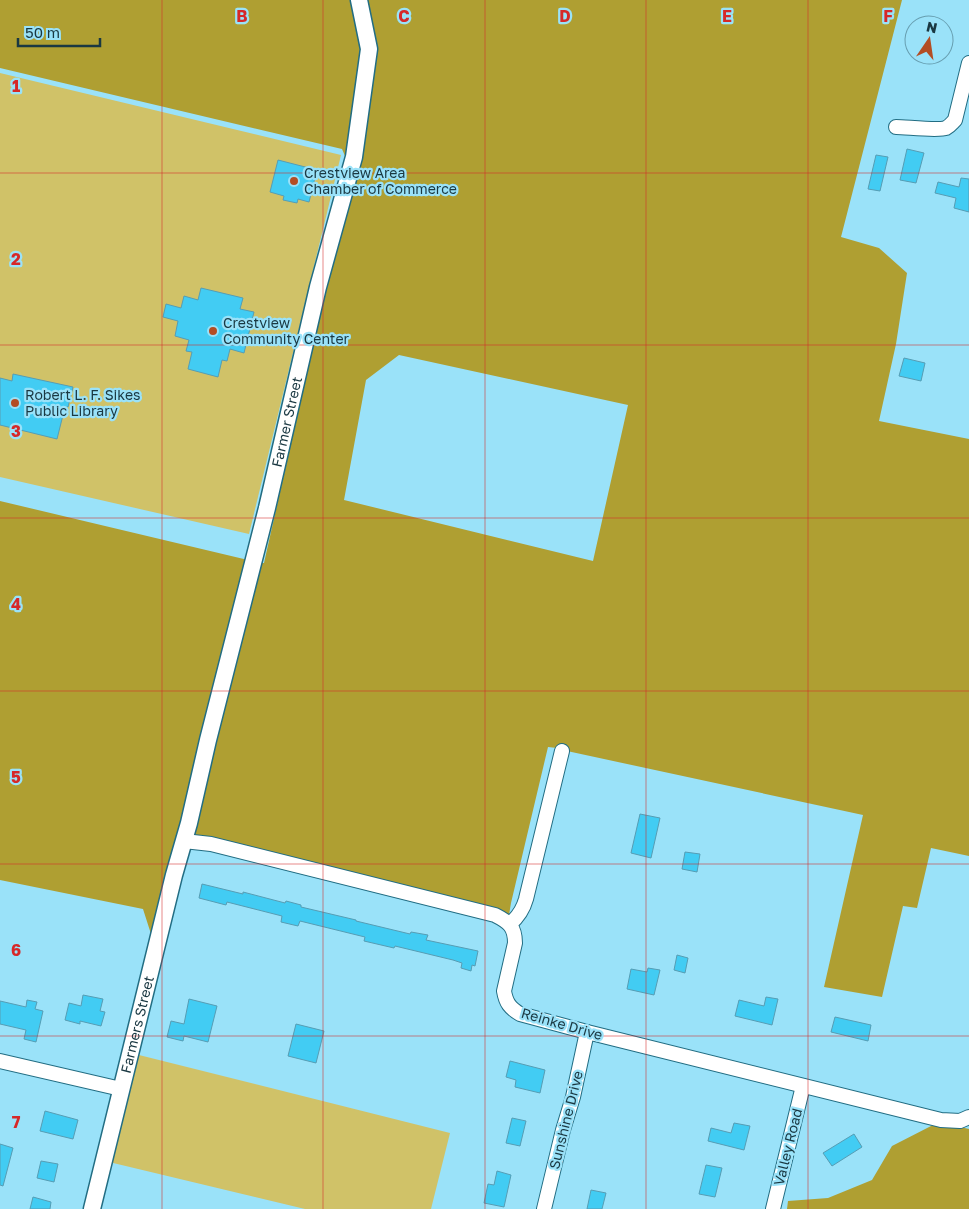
<svg xmlns="http://www.w3.org/2000/svg" width="969" height="1209" viewBox="0 0 969 1209" font-family="'Golos Text',sans-serif">
<rect width="100%" height="100%" fill="#9ae2f9"/>
<g fill="#d0c268">
<polygon points="0,73 341,155 249,534 0,477"/>
<polygon points="135,1054 450,1133 431,1209 305,1209 109,1162"/>
</g>
<g fill="#af9f32" fill-rule="evenodd">
<polygon points="0,0 354,0 363,50 347,161 344,160 345,156 342,149 0,68"/>
<path d="M 365,0 L 902,0 L 841,237 L 879,248 L 907,273 L 896,344 L 879,421 L 969,439 L 969,856 L 931,848 L 917,908 L 903,906 L 882,997 L 824,987 L 863,815 L 567,751 L 568,746 L 558,744 L 557,748 L 548,747 L 511,903 L 509,915 L 497,908 L 212,838 L 191,835 L 259,563 L 264,563 L 339,230 L 360,157 ZM 399,355 L 628,405 L 593,561 L 344,500 L 366,380 Z"/>
<polygon points="0,501 248,560 153,935 151,934 143,909 0,880"/>
<path d="M 933,1125 C 945,1128 957,1126 969,1129 L 969,1209 L 787,1209 L 788,1201 L 828,1198 L 872,1180 L 892,1146 Z"/>
</g>
<g fill="#42ccf3" stroke="#569db4">
<polygon points="907,149 924,153 916,183 900,180"/>
<polygon points="876,155 888,157 880,191 868,189"/>
<polygon points="278,160 317,170 309,202 298,199 297,203 283,200 284,196 270,192"/>
<polygon points="961,178 969,179 969,212 954,208 956,198 935,193 938,182 959,187"/>
<polygon points="201,288 243,298 240,309 254,312 244,353 230,349 227,361 222,360 218,377 188,369 192,352 186,351 189,340 175,336 178,321 163,317 166,304 181,308 184,296 198,300"/>
<polygon points="904,358 925,363 921,381 899,376"/>
<polygon points="13,374 73,387 68,407 65,407 57,439 0,425 0,378 12,381"/>
<polygon points="640,814 660,818 651,858 631,853"/>
<polygon points="685,852 700,854 697,872 682,869"/>
<polygon points="202,884 243,894 243,892 285,903 286,901 301,905 301,907 356,920 356,921 410,934 411,932 428,935 426,940 478,951 475,966 472,965 471,971 461,968 462,963 453,960 395,946 394,948 364,941 365,937 300,921 298,926 281,922 282,916 227,902 226,905 199,898"/>
<polygon points="677,955 688,958 685,973 674,970"/>
<polygon points="648,968 660,970 654,995 627,989 631,969 647,972"/>
<polygon points="83,995 103,999 100,1011 105,1012 101,1026 80,1021 80,1024 65,1020 69,1003 81,1006"/>
<polygon points="766,997 778,999 772,1025 735,1016 739,1000 764,1006"/>
<polygon points="189,999 217,1006 208,1042 184,1036 183,1041 167,1037 171,1021 184,1024"/>
<polygon points="27,1000 37,1002 35,1009 43,1011 36,1042 24,1039 26,1030 0,1024 0,1001 26,1007"/>
<polygon points="835,1017 871,1025 868,1041 831,1032"/>
<polygon points="296,1024 324,1031 316,1063 288,1056"/>
<polygon points="510,1061 545,1070 540,1093 515,1087 516,1080 506,1077"/>
<polygon points="45,1111 78,1120 73,1139 40,1131"/>
<polygon points="512,1118 526,1121 520,1146 506,1143"/>
<polygon points="734,1123 750,1126 744,1150 708,1141 711,1128 731,1133"/>
<polygon points="854,1134 862,1147 832,1166 823,1153"/>
<polygon points="0,1144 13,1148 3,1186 0,1185"/>
<polygon points="41,1161 58,1164 54,1182 37,1178"/>
<polygon points="706,1165 722,1168 715,1197 699,1194"/>
<polygon points="497,1171 511,1175 504,1207 484,1203 488,1184 494,1185"/>
<polygon points="591,1190 606,1193 602,1209 587,1209"/>
<polygon points="33,1197 51,1202 50,1209 30,1209"/>
</g>
<g fill="none" stroke-linecap="round" stroke-linejoin="round">
<g stroke="#226d83" stroke-width="16">
<g id="minor">
<path d="M 896,127 C 906,127 938,131 946,128 C 950,126 952,123 955,120 L 969,63"/>
<path d="M 184,841 L 211,844 L 495,915 C 509,922 515,927 515,943 L 504,991 C 506,1003 510,1008 520,1014 L 587,1032 L 941,1120 L 960,1121 L 969,1117"/>
<path d="M 510,924 C 518,917 523,910 526,899 L 562,751"/>
<polyline points="0,1061 121,1089"/>
<polyline points="544,1209 563,1130 573,1097 587,1032"/>
<polyline points="773,1209 803,1086"/>
</g>
</g>
<g stroke="#226d83" stroke-width="19">
<g id="tertiary">
<path id="s1" d="M 92,1209 L 174,875 L 189,823 L 208,740 L 267,508 L 318,287 L 354,157 L 369,49 L 359,0"/>
</g>
</g>
<use href="#minor" stroke="#fff" stroke-width="14"/>
<use href="#tertiary" stroke="#fff" stroke-width="16"/>
</g>
<path fill="none" stroke="#d62828" stroke-width="1" stroke-opacity="0.55" d="M 162,0 L 162,1209M 323,0 L 323,1209M 485,0 L 485,1209M 646,0 L 646,1209M 808,0 L 808,1209M 0,173 L 969,173M 0,345 L 969,345M 0,518 L 969,518M 0,691 L 969,691M 0,864 L 969,864M 0,1036 L 969,1036"/>
<g fill="#b34d24" stroke="#9ae2f9" stroke-width="2">
<circle cx="294" cy="181" r="5"/>
<circle cx="213" cy="331" r="5"/>
<circle cx="15" cy="403" r="5"/>
</g>
<g text-anchor="middle" stroke-width="4.5" stroke-linejoin="round" paint-order="stroke">
<g font-size="14" fill="#1a3842" stroke="#9ae2f9" text-anchor="start">
<text x="304" y="178">Crestview Area<tspan x="304" dy="16">Chamber of Commerce</tspan></text>
<text x="223" y="328">Crestview<tspan x="223" dy="16">Community Center</tspan></text>
<text x="25" y="400">Robert L. F. Sikes<tspan x="25" dy="16">Public Library</tspan></text>
</g>
<g font-size="14" fill="#1a3842" stroke="#9ae2f9">
<text dy="5" stroke="none"><textPath href="#s1" startOffset="811">Farmer Street</textPath></text>
<text transform="translate(562 1024) rotate(16)" y="5">Reinke Drive</text>
<text dy="5" stroke="none"><textPath href="#s1" startOffset="190">Farmers Street</textPath></text>
<text transform="translate(566 1120) rotate(-76)" y="5">Sunshine Drive</text>
<text transform="translate(788 1147) rotate(-76)" y="5">Valley Road</text>
</g>
</g>
<g font-size="16" text-anchor="middle" font-weight="bold" fill="#d62828" stroke="#9ae2f9" stroke-width="4.5" stroke-linejoin="round" paint-order="stroke">
<text x="242" y="22">B</text>
<text x="404" y="22">C</text>
<text x="565" y="22">D</text>
<text x="727" y="22">E</text>
<text x="888" y="22">F</text>
<text x="16" y="92">1</text>
<text x="16" y="265">2</text>
<text x="16" y="437">3</text>
<text x="16" y="610">4</text>
<text x="16" y="783">5</text>
<text x="16" y="956">6</text>
<text x="16" y="1128">7</text>
</g>
<g transform="translate(929 40) rotate(13)"><circle r="24" fill="#9ae2f9" stroke="#679eb0"/>
<path d="M0-4L9 19L0 12L-9 19Z" fill="#b34d24"/>
<text y="-8" font-size="14" font-weight="bold" text-anchor="middle" fill="#1a3842">N</text>
</g>
<path d="M18 38v8h82v-8" fill="none" stroke="#1a3842" stroke-width="2.5"/>
<text x="25" y="38" font-size="15" fill="#1a3842" stroke="#9ae2f9" stroke-width="4" paint-order="stroke">50 m</text>
</svg>
